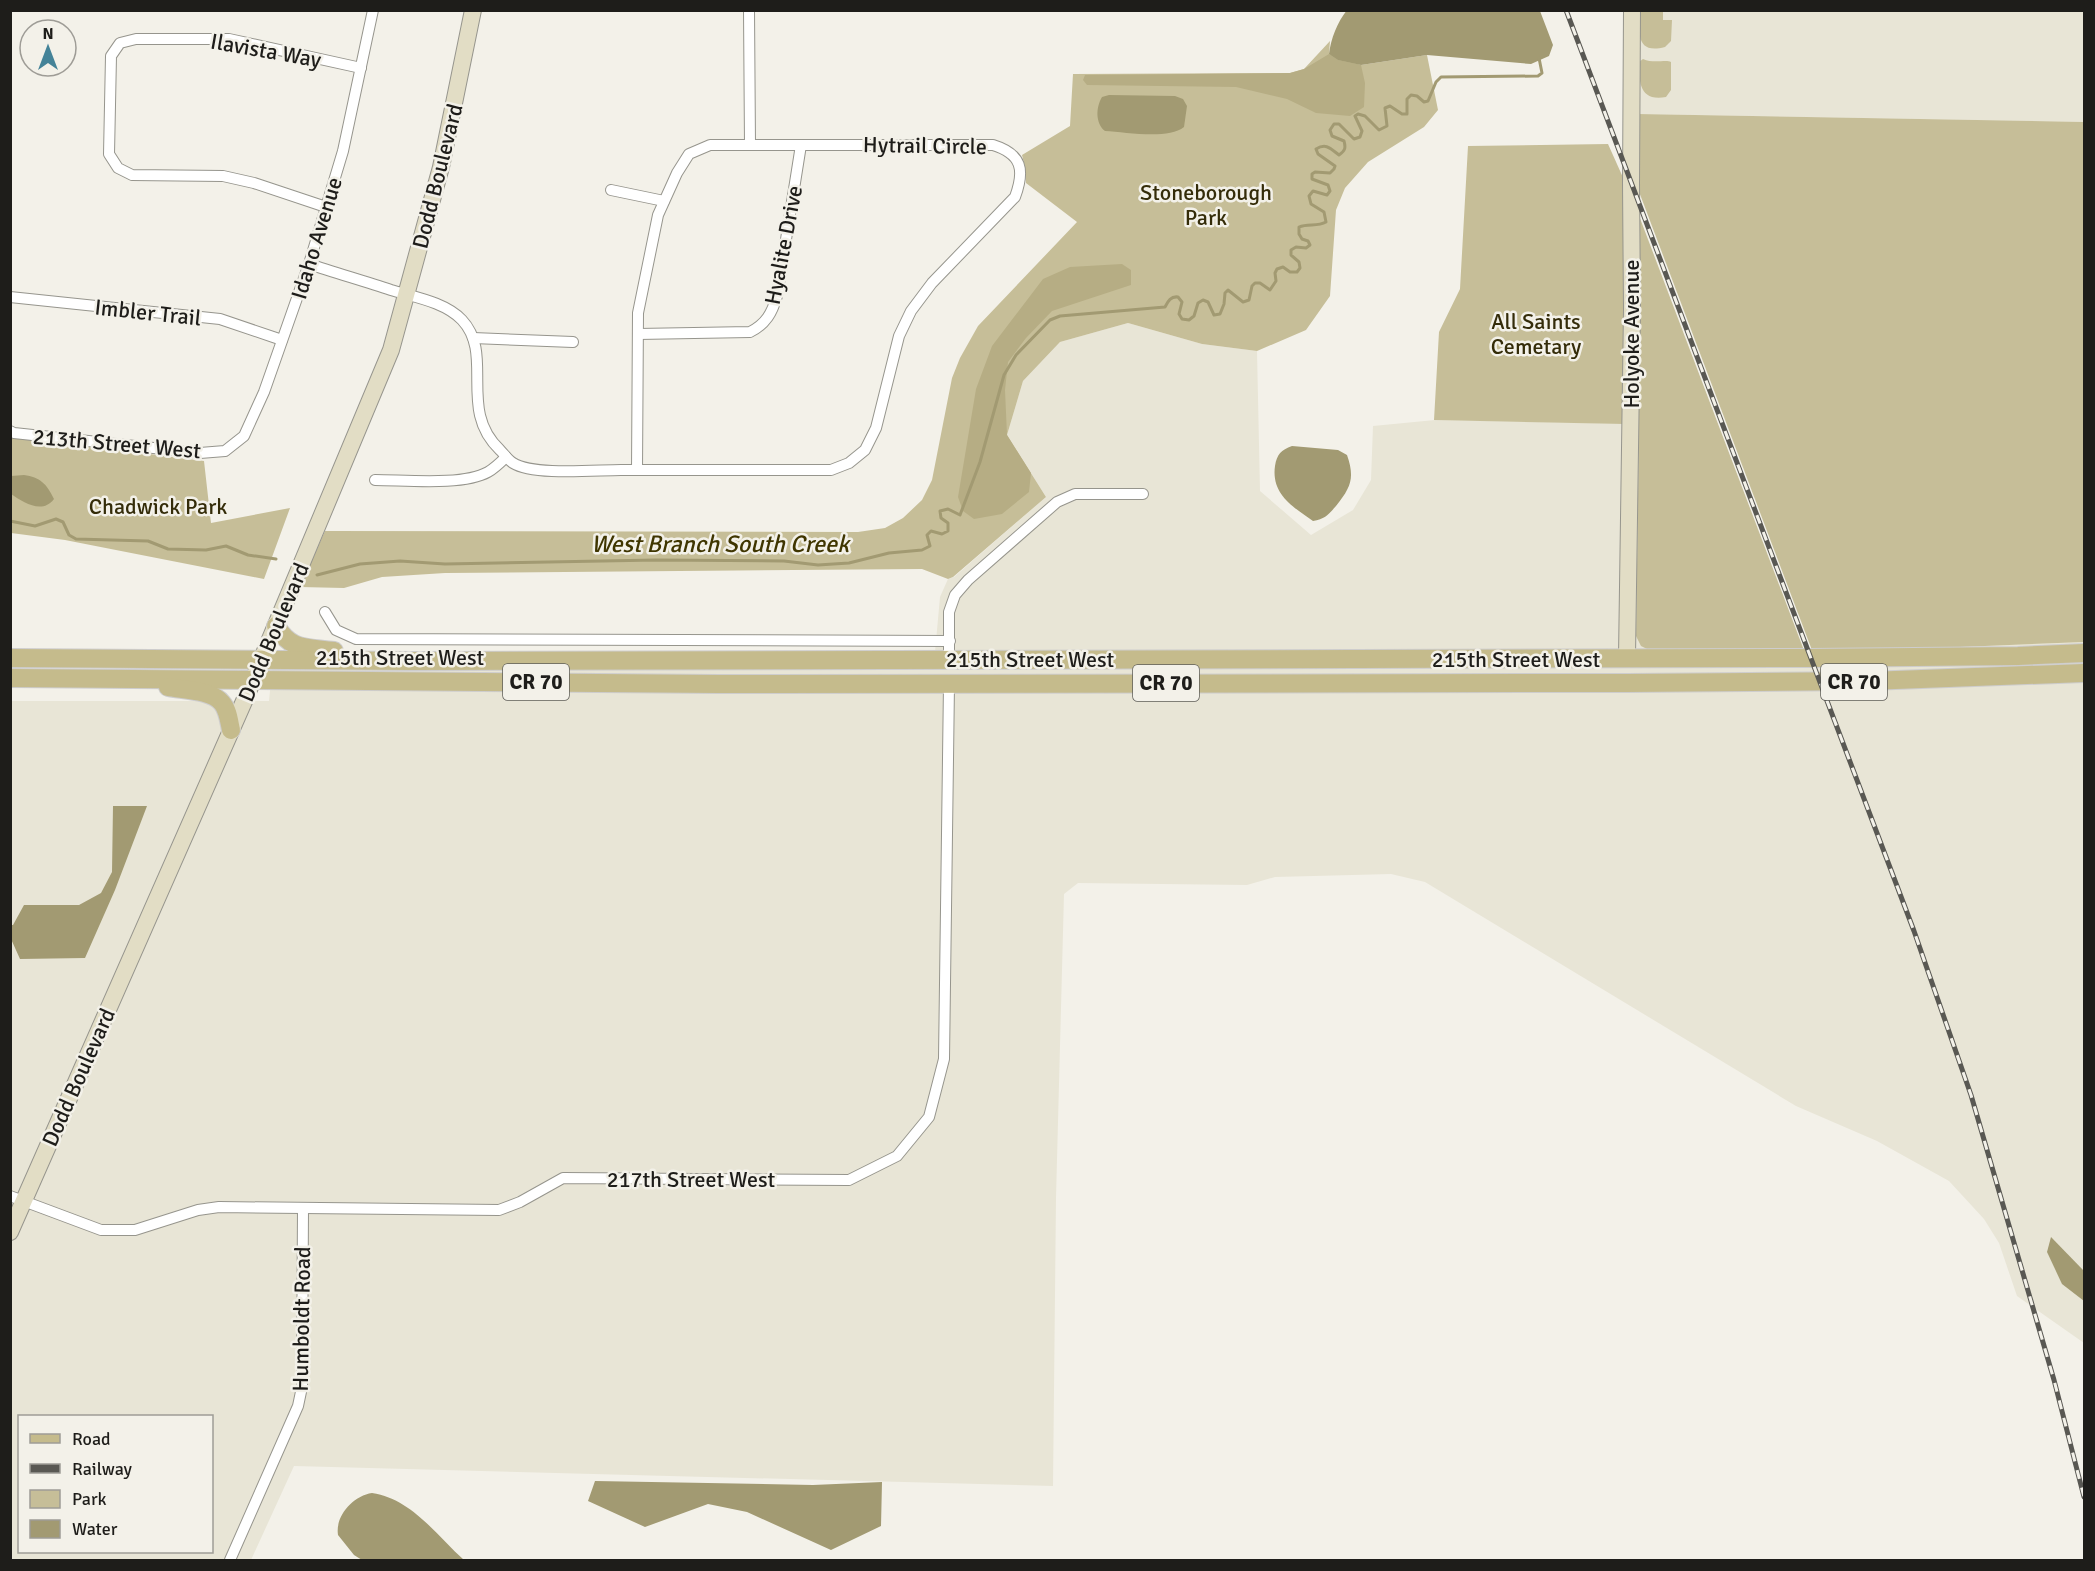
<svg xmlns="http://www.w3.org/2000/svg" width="2095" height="1571" viewBox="0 0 2095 1571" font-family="Signika,sans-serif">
<rect width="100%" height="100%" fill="#f3f1e9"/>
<g fill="#e8e5d6" fill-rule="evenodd">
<polygon points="1638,11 2084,11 2084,122 1638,114"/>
<path d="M 1128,323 L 1202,344 L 1257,351 L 1260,491 L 1311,535 L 1353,510 L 1371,480 L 1373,426 L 1435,420 L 1639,424 L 1636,635 L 1805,653 L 2084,642 L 2084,1343 L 2017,1296 L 1999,1243 L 1984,1219 L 1949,1181 L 1877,1141 L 1796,1106 L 1425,882 L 1391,874 L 1275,877 L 1247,885 L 1078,883 L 1064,894 L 1056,1198 L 1053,1486 L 294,1466 L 251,1560 L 11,1560 L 10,701 L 269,701 L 274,651 L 935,652 L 940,597 L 948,579 L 954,577 L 1046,497 L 1007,435 L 1023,381 L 1060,342 ZM 20,1416 L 212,1416 L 212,1552 L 20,1552 Z"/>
</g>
<g fill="#c6be98">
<path d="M 1640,11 L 1663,11 L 1663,20 L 1672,20 L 1671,41 L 1665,47 C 1635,55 1639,31 1640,11 Z"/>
<polygon points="1330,41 1329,54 1361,65 1427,55 1438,110 1424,127 1368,162 1345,188 1336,210 1330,296 1306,330 1257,351 1202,344 1128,323 1060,342 1023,381 1007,435 1046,497 953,577 948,579 922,569 445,573 382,577 344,588 300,587 325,531 858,532 885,528 903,518 922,500 932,480 952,378 960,358 978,326 1077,222 1026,183 1025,167 1022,155 1070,126 1073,74 1290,73 1304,69"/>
<path d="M 1643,59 C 1654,64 1666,59 1671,62 L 1671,90 L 1666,97 C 1639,102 1639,81 1639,62 Z"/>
<polygon points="1638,114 2084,122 2084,642 1813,653 1638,189"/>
<polygon points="1608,144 1625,182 1624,424 1434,420 1439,332 1460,289 1468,146"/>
<polygon points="1638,213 1805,653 1757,649 1649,650 1641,646 1636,636 1639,424"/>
<polygon points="11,436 204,461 211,523 290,508 264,579 65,540 11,533"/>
</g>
<g fill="#b6ad84">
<polygon points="1329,54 1338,60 1361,65 1365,83 1364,107 1350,116 1316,113 1287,99 1236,87 1087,85 1083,80 1085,75 1290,73 1304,69"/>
<polygon points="1122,264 1131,270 1131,285 1052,311 1026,338 1008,362 1005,390 1007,435 1031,473 1029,492 1002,514 974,519 963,511 958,497 976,389 992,346 1043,279 1070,267"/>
</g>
<g fill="#a29a72">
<path d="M 1347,10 L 1540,11 L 1553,45 L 1549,56 L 1531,64 L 1427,55 L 1361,65 L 1338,60 L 1329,54 C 1331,38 1337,23 1347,10 Z"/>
<path d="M 1109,95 L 1175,96 L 1183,99 L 1187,106 L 1184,127 C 1168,140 1126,132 1105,131 C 1095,123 1096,107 1102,97 Z"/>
<path d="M 1292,446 L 1338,450 L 1347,455 C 1355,478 1351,487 1336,506 C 1328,515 1325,519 1313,521 C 1293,507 1271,494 1275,466 C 1277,454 1281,450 1292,446 Z"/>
<path d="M 24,475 C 40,477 47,484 54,499 C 42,515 23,502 11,494 L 11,476 Z"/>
<polygon points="113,806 147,806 115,890 85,958 20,959 11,939 11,925 13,925 24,905 79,905 101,893 112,872"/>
<polygon points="2051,1237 2084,1271 2084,1301 2062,1284 2047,1252"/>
<polygon points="595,1481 813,1485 882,1482 881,1526 831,1550 747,1512 708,1504 645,1527 588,1501"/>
<path d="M 372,1493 C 412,1499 436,1535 464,1560 L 362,1560 L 354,1555 L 338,1535 C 335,1516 353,1496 372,1493 Z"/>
</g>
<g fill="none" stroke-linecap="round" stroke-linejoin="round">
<g stroke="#a29a72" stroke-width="3">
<polyline points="10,521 35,526 56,519 63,522 69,535 76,539 148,541 168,549 206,550 226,546 248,555 276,559"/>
<path d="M 317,575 L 360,564 L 400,561 L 445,564 L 656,560 L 784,561 L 818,565 L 849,563 L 889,553 L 922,550 L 930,546 L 927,535 L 931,531 L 942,534 L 948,531 L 948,523 L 941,518 L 940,511 L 948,509 L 960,515 L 980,462 L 1004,375 L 1016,355 L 1050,320 L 1060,316 L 1165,307 C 1168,301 1171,296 1178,297 L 1182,302 L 1179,314 L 1182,319 L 1189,320 L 1194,316 L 1198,303 L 1203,300 L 1208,302 L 1214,315 L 1220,314 L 1224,304 L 1225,293 L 1228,290 L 1243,302 L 1249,300 L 1252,286 L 1255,283 L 1260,283 L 1270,290 L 1276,281 L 1275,273 L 1277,269 L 1283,267 L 1290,272 L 1297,272 L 1300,268 L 1299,262 L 1291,255 L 1291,250 L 1296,247 L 1306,248 L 1310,245 L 1308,241 L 1302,239 L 1299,234 L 1299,227 C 1308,223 1317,227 1326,222 L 1324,212 L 1311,204 L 1309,196 L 1313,191 L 1327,195 L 1330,191 L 1328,185 L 1312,179 L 1312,174 L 1315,172 L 1330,173 L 1334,169 L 1335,166 L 1318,154 L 1316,149 C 1326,143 1330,148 1339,155 C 1345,151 1346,148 1344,141 L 1332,136 L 1330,130 L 1334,124 L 1339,124 L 1354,139 L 1360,137 L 1362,131 L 1355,116 L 1358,114 L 1365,116 L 1379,130 L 1387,126 L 1385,108 L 1390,106 L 1402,114 L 1407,114 L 1407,99 L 1411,95 L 1417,96 L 1424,102 L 1428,101 L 1436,82 L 1441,77 L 1538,76 L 1542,73 L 1539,58"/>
</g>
<g stroke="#96958d" stroke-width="12">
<g id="street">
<polyline points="749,10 750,145"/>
<polyline points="611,190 664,201"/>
<polyline points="326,207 254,183 223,176 132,175 118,168 109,154 111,56 120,43 136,39 229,39 361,68"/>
<path d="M 309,264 C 336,273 364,281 391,290 C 414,297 445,302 462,320 C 495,355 457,410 500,450 C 504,454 508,460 513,463 C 534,476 595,470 621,470 C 691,470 761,470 831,470 L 849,463 L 865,450 L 876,428 L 899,336 L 911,311 L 932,283 L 1015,197 C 1025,170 1022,154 993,145 L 710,145 L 689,154 L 677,173 L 658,215 L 638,313 L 637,470"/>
<polyline points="10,297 220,319 282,340"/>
<path d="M 638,334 L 750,332 C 766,324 772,313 777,296 L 801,145"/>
<polyline points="473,338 573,342"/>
<polyline points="10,431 14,433 200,453 225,451 244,436 264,392 309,264 343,151 373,10"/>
<path d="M 375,480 C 405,480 463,486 488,472 C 495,468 501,462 506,457"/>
<polyline points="325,612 336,630 356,639 950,641"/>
<polyline points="949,659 949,612 955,595 968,580 1057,502 1075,494 1143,494"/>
<polyline points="10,1196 101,1230 135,1230 198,1210 219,1207 499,1210 520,1202 563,1178 849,1180 897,1156 929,1117 944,1059 949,684"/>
<polyline points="230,1560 298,1406 302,1387 303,1208"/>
</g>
</g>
<g stroke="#96958d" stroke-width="18">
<g id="secondary">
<polyline points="1627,657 1632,310 1631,183 1632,10"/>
<polyline points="10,1232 245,699 391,350 441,167 473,10"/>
</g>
</g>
<g stroke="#cecdcd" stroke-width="20">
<g id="primary">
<path d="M 276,626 C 291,651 306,647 334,651"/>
<polyline points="10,658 413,661 1810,658 2018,656 2084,653"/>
<polyline points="10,678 718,684 1627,683 1869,681 2084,673"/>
<path d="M 168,687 C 183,690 212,690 222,703 C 228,710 229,721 231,730"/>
</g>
</g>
<use href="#street" stroke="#fff" stroke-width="10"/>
<use href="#secondary" stroke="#e2ddc5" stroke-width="16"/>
<use href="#primary" stroke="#c5bb8c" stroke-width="18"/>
<g stroke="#595853" stroke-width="5">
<polyline id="rail" points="1566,10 1914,931 1971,1095 2054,1380 2084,1497"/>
</g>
<use href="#rail" stroke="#f3f1e9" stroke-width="3" stroke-dasharray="9" stroke-linecap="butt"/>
</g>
<g text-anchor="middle" stroke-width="5" stroke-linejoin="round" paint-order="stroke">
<g fill="#f3f1e9" stroke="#5e5d58" stroke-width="1.5">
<rect x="503" y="664" width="66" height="36" rx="4.5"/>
<rect x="1821" y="664" width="66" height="36" rx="4.5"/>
<rect x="1133" y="665" width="66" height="36" rx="4.5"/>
</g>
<g font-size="21" font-weight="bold" fill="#1e1d1a">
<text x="536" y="689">CR 70</text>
<text x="1854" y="689">CR 70</text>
<text x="1166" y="690">CR 70</text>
</g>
<g font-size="22" fill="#1e1d1a" stroke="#f3f1e9">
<text transform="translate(266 50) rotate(10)" y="8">Ilavista Way</text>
<text transform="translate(925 145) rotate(1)" y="8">Hytrail Circle</text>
<text transform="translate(437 176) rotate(-76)" y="8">Dodd Boulevard</text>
<text transform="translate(316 238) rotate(-73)" y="8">Idaho Avenue</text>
<text transform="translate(783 245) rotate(-79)" y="8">Hyalite Drive</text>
<text transform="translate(148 312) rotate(6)" y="8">Imbler Trail</text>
<text transform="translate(1631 334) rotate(-90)" y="8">Holyoke Avenue</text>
<text transform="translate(117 443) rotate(5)" y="8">213th Street West</text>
<text transform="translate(273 632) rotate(-67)" y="8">Dodd Boulevard</text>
<text x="400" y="665">215th Street West</text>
<text x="1030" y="667">215th Street West</text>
<text x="1516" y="667">215th Street West</text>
<text transform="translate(78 1077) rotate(-66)" y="8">Dodd Boulevard</text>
<text x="691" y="1187">217th Street West</text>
<text transform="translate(301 1319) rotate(-89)" y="8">Humboldt Road</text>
</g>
<g font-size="22" fill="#342c09" stroke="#f3f1e9">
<text x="1206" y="200">Stoneborough<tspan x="1206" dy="25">Park</tspan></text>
<text x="1536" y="329">All Saints<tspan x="1536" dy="25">Cemetary</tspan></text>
<text x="158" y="514">Chadwick Park</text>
</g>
<g font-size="24" font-style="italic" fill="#3f3500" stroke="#f3f1e9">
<text x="720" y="552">West Branch South Creek</text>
</g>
</g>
<rect width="2095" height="1571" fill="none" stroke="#1e1d1a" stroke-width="24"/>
<rect x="18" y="1415" width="195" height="138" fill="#f3f1e9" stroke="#9e9c96" stroke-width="1.5"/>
<rect x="30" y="1434" width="30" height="9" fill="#c5bb8c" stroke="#9e9c96" stroke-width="1.5"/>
<text x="72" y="1445" font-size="18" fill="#1e1d1a">Road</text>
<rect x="30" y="1464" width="30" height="9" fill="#595853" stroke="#9e9c96" stroke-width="1.5"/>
<text x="72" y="1475" font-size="18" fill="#1e1d1a">Railway</text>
<rect x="30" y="1490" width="30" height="18" fill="#c6be98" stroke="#9e9c96" stroke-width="1.5"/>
<text x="72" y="1505" font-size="18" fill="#1e1d1a">Park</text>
<rect x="30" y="1520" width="30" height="18" fill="#a29a72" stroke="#9e9c96" stroke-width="1.5"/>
<text x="72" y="1535" font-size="18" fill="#1e1d1a">Water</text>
<g transform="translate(48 48)"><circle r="28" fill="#f3f1e9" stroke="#9e9c96" stroke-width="1.5"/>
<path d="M0-4.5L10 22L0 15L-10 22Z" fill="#448398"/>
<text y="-9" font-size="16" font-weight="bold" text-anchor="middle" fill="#1e1d1a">N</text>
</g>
</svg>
